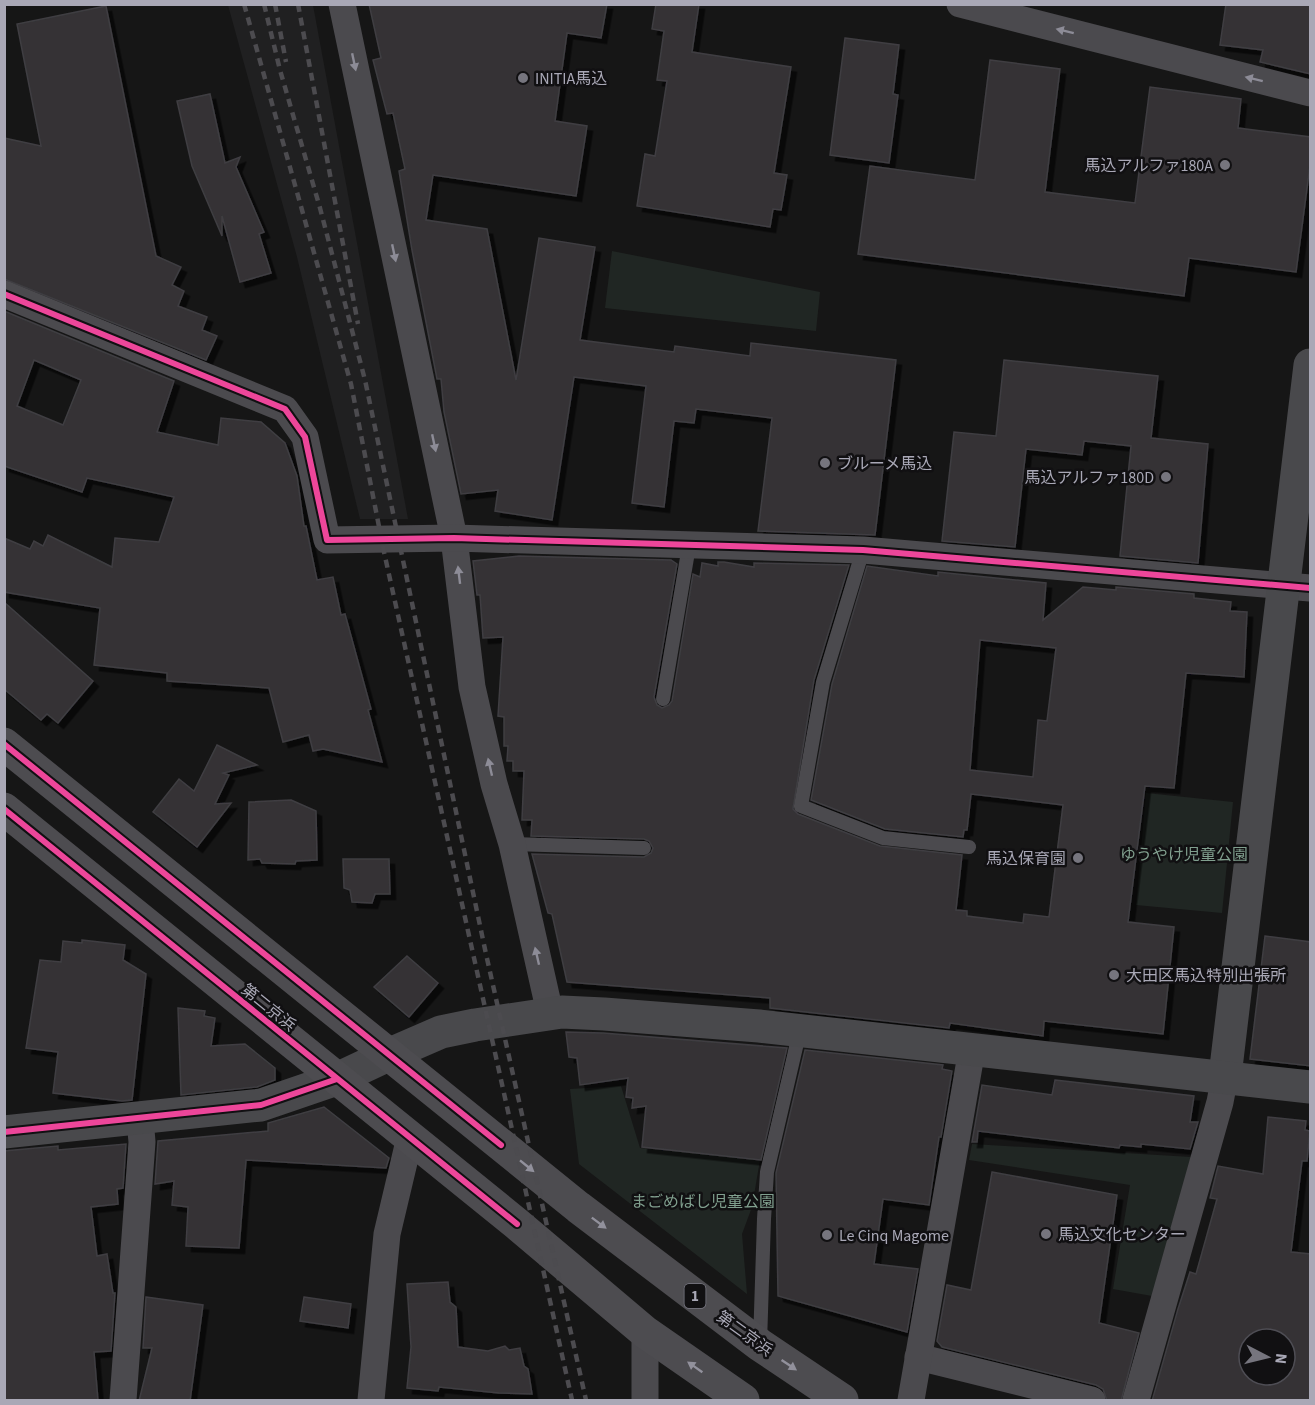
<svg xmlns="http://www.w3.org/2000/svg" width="1315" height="1405" viewBox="0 0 1315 1405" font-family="'Source Sans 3','Noto Sans JP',sans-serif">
<defs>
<filter id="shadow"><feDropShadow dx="5.5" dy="5.5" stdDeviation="0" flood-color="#0009"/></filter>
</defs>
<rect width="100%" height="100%" fill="#161616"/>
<polygon fill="#202021" points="228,5 313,5 408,519 360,519 297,257"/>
<g fill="#202623">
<polygon points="612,251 820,292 816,331 605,308"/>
<polygon points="1146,793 1233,802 1222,913 1136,905"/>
<polygon points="621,1086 640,1148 760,1160 752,1207 742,1234 747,1294 579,1164 570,1089"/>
<polygon points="972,1144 1191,1157 1152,1296 1113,1289 1130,1185 969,1160"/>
</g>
<g fill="#343335" stroke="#3f3e42" stroke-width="1.5" fill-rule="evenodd" filter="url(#shadow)">
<polygon points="369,4 607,4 601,38 567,33 555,121 587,126 576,196 433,175 426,220 487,229 516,380 539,238 595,247 580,340 674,352 675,346 750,356 751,343 896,360 875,535 758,531 772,418 696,409 694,423 674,421 664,507 632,503 646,386 574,377 552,520 495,511 498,490 461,494 444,412 441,379 437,379 412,250 399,171 405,169 393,113 387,114 373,60 381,58"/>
<polygon points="656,4 699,4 692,52 791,67 774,173 787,175 781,210 773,209 770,227 637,206 645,154 655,156 667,81 657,80 664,31 652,29"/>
<polygon points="1226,4 1311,4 1311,74 1260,62 1263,50 1220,45"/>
<polygon points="106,6 156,256 181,267 172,285 184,291 178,306 207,317 202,330 217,336 206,360 4,279 4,138 41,146 17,24"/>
<polygon points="845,38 899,45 893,94 898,95 889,163 830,155"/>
<polygon points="990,60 1060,69 1045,192 1135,203 1150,87 1241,99 1238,128 1311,137 1311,158 1296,272 1189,258 1184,296 858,254 870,166 975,180"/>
<polygon points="210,94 225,163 240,157 236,167 264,232 259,234 271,273 240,282 222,216 222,236 192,166 177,101"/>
<path d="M 4,311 L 174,381 L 157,432 L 218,445 L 221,418 L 261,422 L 285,443 L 297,476 L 304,526 L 306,526 L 317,580 L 333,577 L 341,615 L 345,614 L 371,709 L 368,710 L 382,762 L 323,749 L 313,751 L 309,735 L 283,742 L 269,688 L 167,681 L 167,673 L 94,665 L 100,608 L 4,592 L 4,538 L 30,549 L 34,541 L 43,546 L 48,535 L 112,567 L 115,538 L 159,542 L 174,497 L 87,478 L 82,492 L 4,466 ZM 34,360 L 81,380 L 63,425 L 17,406 Z"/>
<polygon points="1004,360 1158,376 1151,438 1208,444 1198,563 1120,556 1131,446 1084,441 1082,455 1026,449 1015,547 942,541 954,432 996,436"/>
<path d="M 519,556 L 671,560 L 677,564 L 654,697 L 657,705 L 662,708 L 669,705 L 672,701 L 693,574 L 700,577 L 702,563 L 718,566 L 718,562 L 724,562 L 754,567 L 754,563 L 849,565 L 814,680 L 793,809 L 798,814 L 880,846 L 962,855 L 956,910 L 967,911 L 967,916 L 1023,923 L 1024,914 L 1049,917 L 1063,805 L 971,794 L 967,830 L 964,830 L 963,837 L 885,829 L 811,800 L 832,684 L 867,566 L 938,576 L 938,572 L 1046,583 L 1043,620 L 1083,587 L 1116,590 L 1116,587 L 1194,594 L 1194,598 L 1231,602 L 1230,611 L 1247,612 L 1244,677 L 1186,673 L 1174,788 L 1145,786 L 1128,922 L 1174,927 L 1163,1034 L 1044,1021 L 1043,1036 L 950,1023 L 949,1028 L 770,1008 L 770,998 L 567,982 L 552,914 L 548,913 L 532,854 L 644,857 L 651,853 L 653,848 L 649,841 L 644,839 L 531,836 L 532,820 L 522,820 L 524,771 L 513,771 L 513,761 L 507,761 L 508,746 L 504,746 L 504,717 L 498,716 L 503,637 L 483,638 L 480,595 L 477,595 L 473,561 ZM 980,640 L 1056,648 L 1047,721 L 1038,720 L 1033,777 L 970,770 Z"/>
<polygon points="4,602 93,681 58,723 47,714 41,720 4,689"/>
<polygon points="217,745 257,765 223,773 229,775 215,804 231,803 197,847 153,812 179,779 194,791"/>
<polygon points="291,800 316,811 317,860 296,861 295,864 262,863 260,859 248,860 249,802"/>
<polygon points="343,859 389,859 390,894 375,894 372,903 352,902 350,890 344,888"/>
<polygon points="1265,936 1311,942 1311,1066 1250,1059"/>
<polygon points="82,940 125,945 123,960 146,974 132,1100 122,1101 53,1093 58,1052 26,1048 40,960 61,962 63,941 82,943"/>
<polygon points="407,956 438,983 409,1017 374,987"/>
<polygon points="178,1008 205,1011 204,1016 215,1018 211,1046 245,1044 275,1068 275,1080 257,1087 181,1095"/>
<polygon points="566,1032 603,1033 787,1048 761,1160 642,1147 646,1106 632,1108 633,1098 626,1097 628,1078 580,1085 577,1058 569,1057"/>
<polygon points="805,1050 943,1065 942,1069 952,1071 941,1137 939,1137 929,1205 883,1199 874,1264 918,1269 907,1332 778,1296 776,1173"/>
<polygon points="1055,1080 1194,1096 1190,1122 1198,1122 1190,1149 1141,1144 1141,1147 1120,1145 1119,1148 978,1131 977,1142 972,1142 982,1085 1052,1095"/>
<polygon points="324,1107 389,1158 386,1168 246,1160 239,1248 186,1246 188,1207 172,1205 174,1181 155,1184 158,1141 268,1131 268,1123"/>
<path d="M 1268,1117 L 1306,1121 L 1305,1130 L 1310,1131 L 1307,1161 L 1302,1161 L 1291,1252 L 1311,1254 L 1311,1401 L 1152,1401 L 1178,1309 L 1190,1272 L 1196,1274 L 1217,1199 L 1210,1198 L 1218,1166 L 1263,1174 ZM 1249,1339 L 1285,1339 L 1285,1375 L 1249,1375 Z"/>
<polygon points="126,1144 123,1188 117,1189 118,1204 91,1207 97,1256 107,1254 113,1293 115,1293 111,1351 94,1352 98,1401 4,1401 4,1151 58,1146 58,1150"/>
<polygon points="992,1172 1117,1195 1099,1323 1139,1333 1121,1401 1107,1401 1103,1389 1096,1385 942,1347 937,1341 947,1285 971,1290"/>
<polygon points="448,1282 450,1302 456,1307 458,1347 488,1351 505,1346 509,1350 520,1348 524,1366 528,1369 532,1394 499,1393 439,1387 438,1391 407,1388 411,1347 407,1284"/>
<polygon points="146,1297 203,1305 190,1401 139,1401 152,1348 143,1348"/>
<polygon points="304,1297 351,1304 348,1328 300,1321"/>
</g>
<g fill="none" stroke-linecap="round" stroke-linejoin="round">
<g stroke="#4b4a4e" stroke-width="14">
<polyline points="863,550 823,682 801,806 883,838 969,847"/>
<polyline points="663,699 689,546"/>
<polyline points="512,844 644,848"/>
<polyline points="760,1343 764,1219 767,1172 800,1030"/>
</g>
<g stroke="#4b4a4e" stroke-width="27">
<polyline points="342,4 454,538 472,687 494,784 512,844 550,1013"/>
<polyline points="960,4 1310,93"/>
<polyline points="4,294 285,409 305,437 327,540 454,538 863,550 1310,588"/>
<polyline points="645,1332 645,1400"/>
<polyline points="918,1357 1092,1400"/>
<polyline points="123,1400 142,1142 140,1119"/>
<polyline points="371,1400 387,1234 410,1137"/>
<polyline points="911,1400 972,1049"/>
<polyline points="1136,1400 1220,1102 1225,1076"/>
</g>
<g stroke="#49494c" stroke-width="33">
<polyline points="1225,1076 1310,365"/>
<polyline points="4,1132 261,1105 337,1079 388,1055 441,1032 475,1025 562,1012 604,1014 759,1026 1310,1087"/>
</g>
<g stroke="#4d4c50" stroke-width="33">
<polyline points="4,744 578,1207 760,1345 842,1400"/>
<polyline points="4,809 517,1224 645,1332 743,1400"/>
</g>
<g stroke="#4c4b4f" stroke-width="4.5" stroke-dasharray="8 6" stroke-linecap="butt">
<polyline points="244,4 351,384 384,552 572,1400"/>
<polyline points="264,4 280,70 320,208 365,380 486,954 586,1400"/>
<polyline points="275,4 286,62"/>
<polyline points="298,4 358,324"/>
</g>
<g stroke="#111012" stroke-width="10">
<g id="cycleway">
<polyline points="4,294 285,409 305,437 327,540 454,538 863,550 1310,588"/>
<polyline points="4,744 501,1145"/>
<polyline points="4,809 517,1224"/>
<polyline points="4,1132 261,1105 337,1079"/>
</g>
</g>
<use href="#cycleway" stroke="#ed469a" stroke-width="6"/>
</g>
<defs><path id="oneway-solid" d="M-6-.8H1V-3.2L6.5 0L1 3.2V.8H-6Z" transform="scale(1.5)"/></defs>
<g fill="#8d8c97">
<use href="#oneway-solid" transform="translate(1065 31) rotate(-166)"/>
<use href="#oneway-solid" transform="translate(354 62) rotate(78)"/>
<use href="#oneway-solid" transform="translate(1254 79) rotate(-166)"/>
<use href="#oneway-solid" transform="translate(394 253) rotate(78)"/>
<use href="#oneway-solid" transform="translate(434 443) rotate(78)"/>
<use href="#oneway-solid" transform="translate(459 575) rotate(-97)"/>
<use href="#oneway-solid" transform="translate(490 767) rotate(-103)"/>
<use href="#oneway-solid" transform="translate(537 956) rotate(-103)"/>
</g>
<g fill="#92919c">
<use href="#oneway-solid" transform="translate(527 1166) rotate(39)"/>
<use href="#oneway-solid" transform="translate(599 1223) rotate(37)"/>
<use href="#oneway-solid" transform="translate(789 1365) rotate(34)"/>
<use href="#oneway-solid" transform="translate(695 1367) rotate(-145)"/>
</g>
<g fill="#76757e" stroke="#111012" stroke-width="2">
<circle cx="523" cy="78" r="6"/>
<circle cx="1225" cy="165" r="6"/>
<circle cx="825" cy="463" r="6"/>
<circle cx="1166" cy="477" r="6"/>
<circle cx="1078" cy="858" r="6"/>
<circle cx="1114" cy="975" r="6"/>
<circle cx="1046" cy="1234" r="6"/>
<circle cx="827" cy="1235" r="6"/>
</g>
<g text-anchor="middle" stroke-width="5" stroke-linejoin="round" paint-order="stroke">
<rect fill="#111012" stroke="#7b7a85" stroke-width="1.5" x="684.5" y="1284" width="21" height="24" rx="4.5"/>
<g font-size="15" font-weight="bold" fill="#a9a8b6">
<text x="695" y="1301">1</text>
</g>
<g font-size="16" fill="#a9a8b6" stroke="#111012" text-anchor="start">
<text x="535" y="84">INITIA馬込</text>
<text x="1213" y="171" text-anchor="end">馬込アルファ180A</text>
<text x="837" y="469">ブルーメ馬込</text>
<text x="1154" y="483" text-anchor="end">馬込アルファ180D</text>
<text x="1066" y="864" text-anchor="end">馬込保育園</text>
<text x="1126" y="981">大田区馬込特別出張所</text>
<text x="1058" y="1240">馬込文化センター</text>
<text x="839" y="1241">Le Cinq Magome</text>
</g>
<g font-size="16" fill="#809f8e" stroke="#111012">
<text x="1184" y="860">ゆうやけ児童公園</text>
<text x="703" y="1207">まごめばし児童公園</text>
</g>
<g font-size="16" fill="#a9a8b6" stroke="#111012">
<text transform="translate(269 1007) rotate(39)" y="6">第二京浜</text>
<text transform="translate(745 1333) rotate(36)" y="6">第二京浜</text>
</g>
</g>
<rect width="1315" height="1405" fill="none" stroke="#a9a8b6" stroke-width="12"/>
<g transform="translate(1267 1357) rotate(97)"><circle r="28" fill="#111012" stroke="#4e4d54" stroke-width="1.5"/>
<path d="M0-4.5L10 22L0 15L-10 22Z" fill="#76757e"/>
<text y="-9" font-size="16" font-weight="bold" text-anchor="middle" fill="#a9a8b6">N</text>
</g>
</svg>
